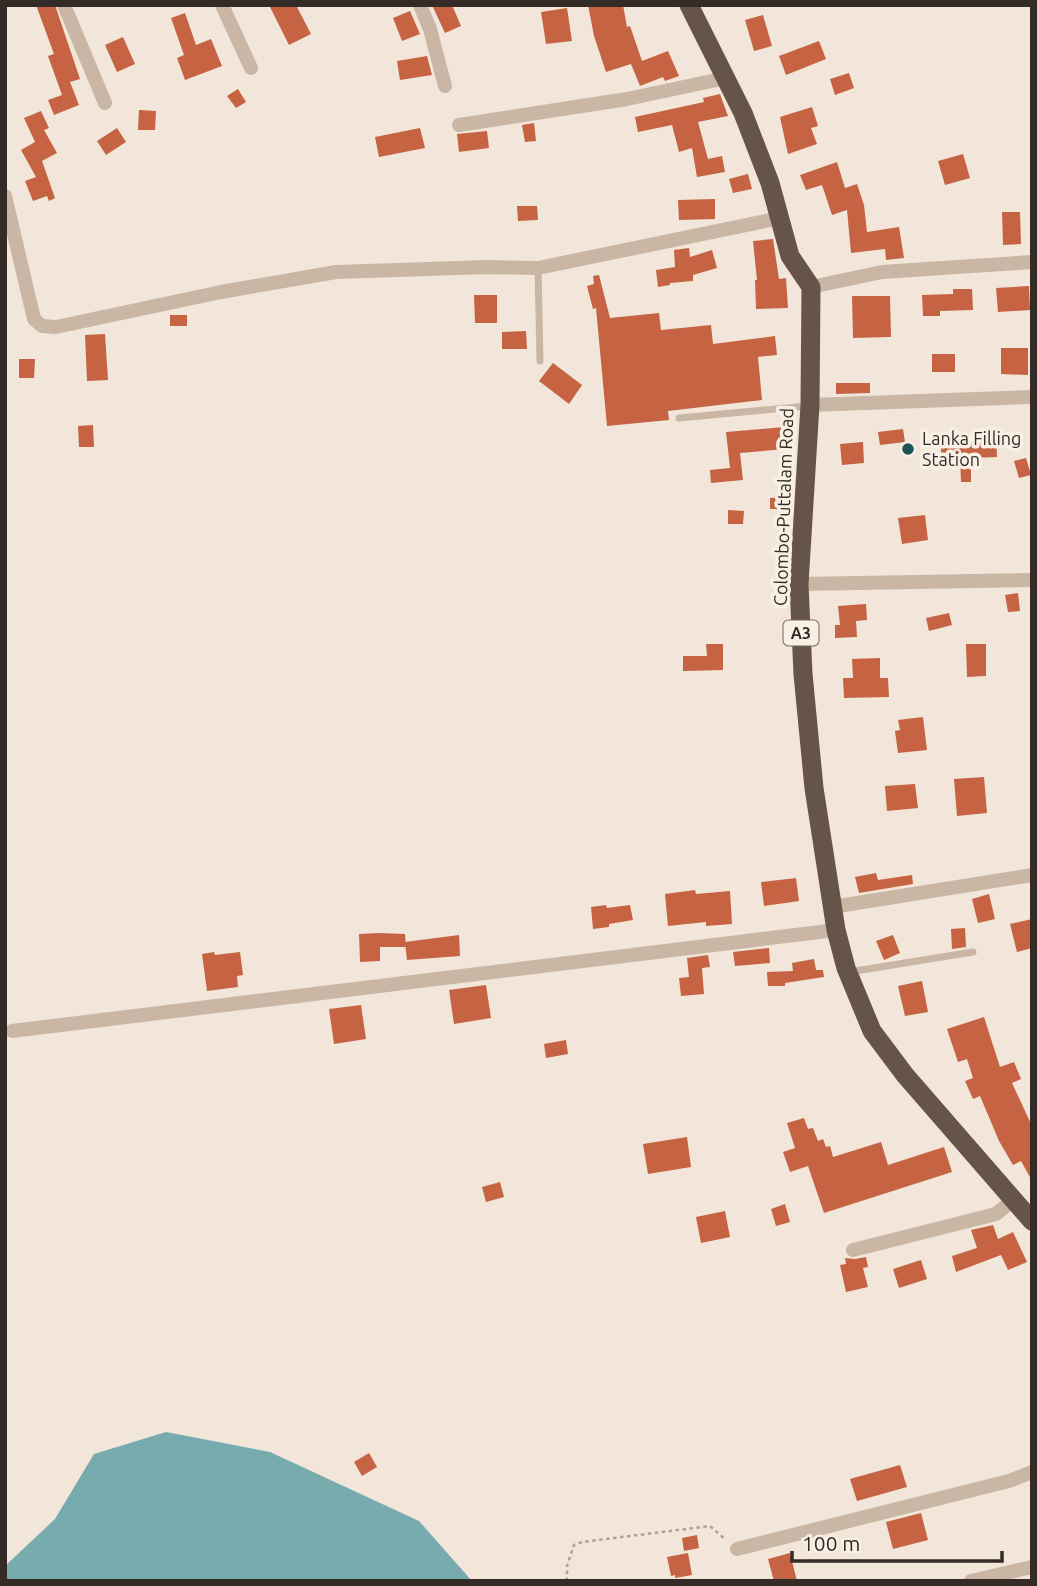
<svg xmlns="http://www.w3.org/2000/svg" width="1037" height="1586" viewBox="0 0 1037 1586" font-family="Ubuntu,sans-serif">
<rect width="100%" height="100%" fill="#f1e6d9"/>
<polygon fill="#78abae" points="166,1432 270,1452 419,1521 472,1581 5,1581 5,1566 55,1519 94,1454"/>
<g fill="#c66342">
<polygon points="36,5 55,5 80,79 70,82 79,105 54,115 48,100 62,95 48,56 54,54"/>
<polygon points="269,5 296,5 311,34 289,45"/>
<polygon points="432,5 452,5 461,26 445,33"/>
<polygon points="588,5 623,5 627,27 630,26 642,61 668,51 679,76 665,81 663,77 640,86 631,64 606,72 594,36"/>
<polygon points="567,8 572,41 546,44 541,12"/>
<polygon points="410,11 420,34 402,41 393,18"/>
<polygon points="185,13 196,45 211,39 222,66 185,80 177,58 184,55 171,18"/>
<polygon points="763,15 772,46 754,51 745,20"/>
<polygon points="123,37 135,64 117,72 105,45"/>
<polygon points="819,41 826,59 786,75 779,56"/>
<polygon points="427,56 432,75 400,80 397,61"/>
<polygon points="849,73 854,88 835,95 830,79"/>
<polygon points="238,89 246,102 236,108 227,96"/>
<polygon points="720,94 728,116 698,122 708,159 722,156 725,172 697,177 692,148 679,152 672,125 638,132 635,117 704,102 703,98"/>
<polygon points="812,107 818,126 811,128 817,144 788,154 780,117"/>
<polygon points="139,110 156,111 155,130 138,130"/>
<polygon points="41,111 49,128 44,130 57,153 42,161 55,198 49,201 47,196 33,201 25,181 36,177 21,150 35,142 24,118"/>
<polygon points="534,123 536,141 525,142 522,125"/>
<polygon points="117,128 126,142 106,155 97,141"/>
<polygon points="420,128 425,148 379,157 375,137"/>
<polygon points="487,131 489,148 459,152 457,134"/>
<polygon points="963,154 970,178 945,185 938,161"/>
<polygon points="837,162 845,188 857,184 864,205 867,232 899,227 904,258 886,260 885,249 851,253 847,210 832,215 822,185 806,190 800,175"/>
<polygon points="748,174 752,189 733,193 729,179"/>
<polygon points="715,199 715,219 679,220 678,200"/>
<polygon points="517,206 537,206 538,220 518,221"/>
<polygon points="1002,212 1020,212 1021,244 1003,245"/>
<polygon points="773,239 779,279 786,278 788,308 756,309 755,280 757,280 753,241"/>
<polygon points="689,248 690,257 712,250 717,268 693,275 693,281 670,283 670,285 658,287 656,270 675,267 674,250"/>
<polygon points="599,275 610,318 659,313 661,330 711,325 713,344 775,336 777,355 758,357 762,400 668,411 669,420 607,426 596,308 593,309 587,286 594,284 593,276"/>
<polygon points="1029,286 1030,310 998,312 996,288"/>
<polygon points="953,289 972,289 973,310 940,311 940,316 923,316 922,295 953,294"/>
<polygon points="474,295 497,295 497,323 475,323"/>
<polygon points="852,296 890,296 891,337 853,338"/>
<rect x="170" y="315" width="17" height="11"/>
<polygon points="526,331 527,349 502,349 502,332"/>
<polygon points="105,334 108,380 87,381 85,335"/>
<polygon points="1001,348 1028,348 1028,375 1001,374"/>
<rect x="932" y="354" width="23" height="18"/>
<polygon points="19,359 35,359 34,378 19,378"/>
<polygon points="553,363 582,385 569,404 539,381"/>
<polygon points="836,383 870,383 870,393 836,394"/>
<polygon points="93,425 94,447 79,447 78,426"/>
<polygon points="784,427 786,449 740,453 743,480 711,483 710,470 730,468 726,432"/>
<polygon points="903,429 905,442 880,445 878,432"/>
<polygon points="996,431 997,457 971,458 971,482 961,482 960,458 941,458 941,442 975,442 975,432"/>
<polygon points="863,442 864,463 842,465 840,444"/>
<polygon points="1026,458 1031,475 1019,478 1014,461"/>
<polygon points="787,497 787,509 770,509 770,498"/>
<polygon points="728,510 744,511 743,524 728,524"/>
<polygon points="925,515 928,540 902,544 898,518"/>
<polygon points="1018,593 1020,611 1008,612 1005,595"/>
<polygon points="866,604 867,620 856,621 857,637 835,638 835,625 840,625 838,606"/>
<polygon points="949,613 952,625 929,631 926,618"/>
<polygon points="706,644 723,644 723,670 683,671 683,656 707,656"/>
<polygon points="966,644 986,644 986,676 967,677"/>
<polygon points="880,658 880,678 888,678 889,697 844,698 843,678 853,678 852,659"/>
<polygon points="923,717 927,750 898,753 895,731 900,730 898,720"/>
<polygon points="984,777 987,813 957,816 954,779"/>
<polygon points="915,784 918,808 887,811 885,786"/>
<polygon points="876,873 878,880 912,875 913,884 859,893 855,877"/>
<polygon points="796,878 799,901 764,906 761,882"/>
<polygon points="695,890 696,894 730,891 732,924 706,926 706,922 668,926 665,894"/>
<polygon points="989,894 995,919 978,923 972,899"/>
<polygon points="606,905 607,908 630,905 633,920 609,924 609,927 593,929 591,907"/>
<polygon points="1032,919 1032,948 1017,952 1010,924"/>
<polygon points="965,928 966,947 952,949 951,929"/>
<polygon points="379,933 405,934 406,947 380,947 380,961 360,962 359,934"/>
<polygon points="459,935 460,956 407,960 405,942"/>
<polygon points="893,935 900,953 884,960 876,941"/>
<polygon points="769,948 770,963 735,966 733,952"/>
<polygon points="214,952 215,955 240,952 243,975 237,976 238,987 207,991 202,954"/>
<polygon points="708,955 710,967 702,968 704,994 681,996 679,978 689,977 687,958"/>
<polygon points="814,959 816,970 823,970 824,977 785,983 785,986 768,986 767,972 793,971 792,963"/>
<polygon points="922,981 928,1012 905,1016 898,986"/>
<polygon points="486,985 491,1018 454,1024 449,990"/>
<polygon points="361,1005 366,1039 334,1044 329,1009"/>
<polygon points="984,1017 1000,1067 1014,1062 1021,1079 1012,1083 1032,1126 1032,1181 1021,1161 1013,1165 999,1141 980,1096 973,1099 965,1081 973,1078 967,1059 958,1062 947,1029"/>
<polygon points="566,1040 568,1054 546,1058 544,1044"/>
<polygon points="804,1118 808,1129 813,1128 818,1141 823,1139 826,1147 830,1146 833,1157 881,1142 888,1165 944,1147 952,1172 824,1213 808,1166 790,1172 783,1152 795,1148 787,1123"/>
<polygon points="687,1137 691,1167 648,1174 643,1144"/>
<polygon points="500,1182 504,1197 486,1202 482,1187"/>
<polygon points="785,1204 790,1222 776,1226 771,1209"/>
<polygon points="725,1211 730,1237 701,1243 696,1217"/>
<polygon points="993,1225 998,1239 1013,1232 1027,1262 1008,1270 1001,1255 956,1272 952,1256 977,1248 971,1230"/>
<polygon points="866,1257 868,1267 863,1268 868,1287 846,1292 840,1265 846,1264 845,1258 855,1259"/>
<polygon points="921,1260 927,1279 899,1288 893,1269"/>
<polygon points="369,1453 377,1467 362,1476 354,1462"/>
<polygon points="900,1465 907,1487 857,1501 850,1479"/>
<polygon points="921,1513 928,1540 893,1549 886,1522"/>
<polygon points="697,1535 699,1548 684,1551 682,1538"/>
<polygon points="688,1553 692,1575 675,1578 675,1575 671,1576 667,1557"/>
<polygon points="790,1553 797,1581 774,1581 768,1559"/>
</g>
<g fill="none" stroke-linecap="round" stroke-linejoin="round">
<polyline stroke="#b5a08f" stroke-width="2.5" stroke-dasharray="3.5 3.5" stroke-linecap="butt" points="567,1581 567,1566 574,1545 582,1542 710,1526 726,1540"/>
<g stroke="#c9b6a5" stroke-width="7">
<polyline points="538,268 540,361"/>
<polyline points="679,418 808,406"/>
<polyline points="849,972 973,952"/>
</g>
<g stroke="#c9b6a5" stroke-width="14">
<polyline points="64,5 105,103"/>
<polyline points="222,5 251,68"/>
<polyline points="420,5 430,29 445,86"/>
<polyline points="459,125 627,99 726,78"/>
<polyline points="5,196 34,319 42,326 56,327 221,292 336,272 488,267 538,268 780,218"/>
<polyline points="811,287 882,272 1032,262"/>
<polyline points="810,405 1032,397"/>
<polyline points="799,584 1032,580"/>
<polyline points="832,907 1032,875"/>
<polyline points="12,1031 836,930"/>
<polyline points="853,1250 996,1214 1013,1200"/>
<polyline points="737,1549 1009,1481 1032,1472"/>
<polyline points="971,1581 1032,1567"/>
</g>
<polyline stroke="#66544a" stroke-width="19" points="689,5 743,113 770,183 790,256 811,287 810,405 799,584 803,674 814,788 836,930 846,968 872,1031 905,1075 1032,1221"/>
</g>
<circle fill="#1c5256" stroke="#f9f0e5" stroke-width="2.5" cx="908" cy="449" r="7"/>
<g text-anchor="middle" stroke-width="7" stroke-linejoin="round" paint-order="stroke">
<rect fill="#f9f0e5" stroke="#70665f" stroke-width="2" x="783.5" y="620.5" width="35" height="25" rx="5"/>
<g font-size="16" font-weight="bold" fill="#352b26">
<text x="801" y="639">A3</text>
</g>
<g font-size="18" fill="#352b26" stroke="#f9f0e5" text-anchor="start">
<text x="922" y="445">Lanka Filling<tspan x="922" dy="21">Station</tspan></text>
</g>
<g font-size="18" fill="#352b26" stroke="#f9f0e5">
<text transform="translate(784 507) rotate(-88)" y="6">Colombo-Puttalam Road</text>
</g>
</g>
<rect width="1037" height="1586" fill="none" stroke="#352b26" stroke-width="14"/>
<path d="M792 1551v10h210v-10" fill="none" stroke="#352b26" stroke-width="3.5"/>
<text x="802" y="1551" font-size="21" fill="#352b26" stroke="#f9f0e5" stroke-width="5" paint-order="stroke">100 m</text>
</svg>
